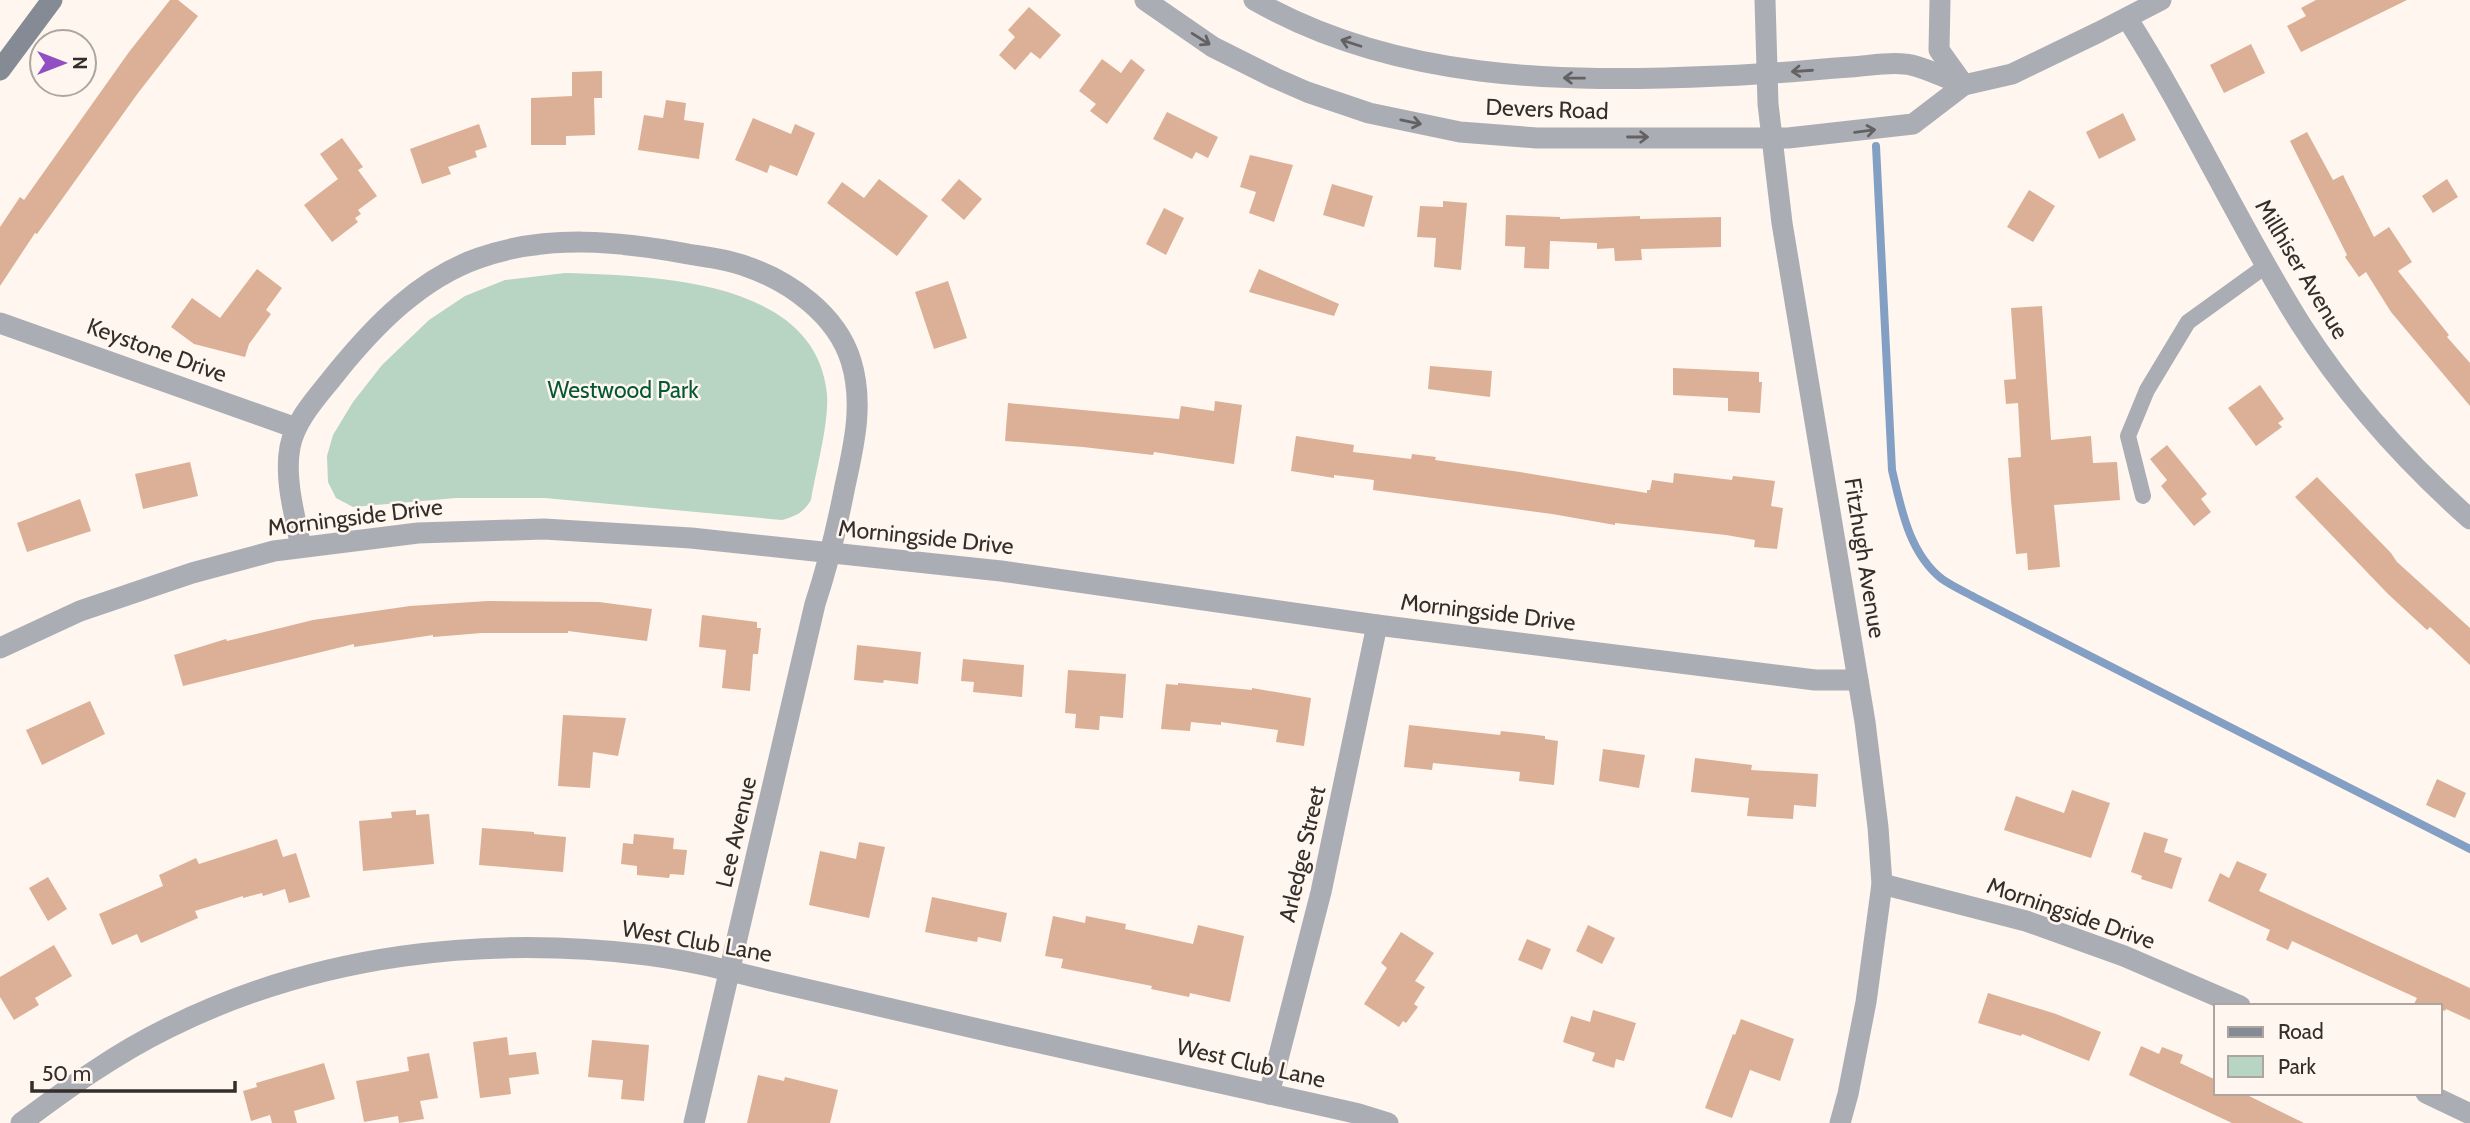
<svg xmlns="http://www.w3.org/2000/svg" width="2470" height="1123" viewBox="0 0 2470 1123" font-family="Cabin,sans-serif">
<rect width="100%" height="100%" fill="#fef6ef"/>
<path fill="#b8d4c2" d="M 565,273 C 652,276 816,278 827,394 C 829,424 816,470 811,500 C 803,513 796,516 782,520 L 545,498 L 456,498 L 353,507 L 336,498 L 328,482 L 327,456 L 333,435 L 353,402 L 382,365 L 429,320 L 465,296 L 505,280 Z"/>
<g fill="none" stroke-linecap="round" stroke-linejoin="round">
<path stroke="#849fc4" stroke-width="8" d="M 1876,146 L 1892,470 C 1901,508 1909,553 1942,579 C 1952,586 1965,592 1976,598 L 2470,849"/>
</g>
<g fill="#dbb096">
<polygon points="170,0 178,0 198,16 138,93 37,234 35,233 0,286 0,227 20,197 24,200 129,52"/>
<polygon points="2316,0 2407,0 2301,52 2287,26 2306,16 2301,8"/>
<polygon points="1029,7 1061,35 1040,59 1031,52 1015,70 999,55 1015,37 1008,30"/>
<polygon points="2251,44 2265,73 2224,93 2210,65"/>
<polygon points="1102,59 1121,73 1131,59 1145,70 1107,124 1090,111 1096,104 1079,91"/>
<polygon points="602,71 602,98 594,98 595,135 566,136 566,145 531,145 531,98 572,96 572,72"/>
<polygon points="666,100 686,103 684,120 704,123 699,159 638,150 644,115 663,118"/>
<polygon points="1167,112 1218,137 1208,158 1196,152 1192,159 1153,139"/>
<polygon points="2123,113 2136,140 2099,159 2086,132"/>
<polygon points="753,118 791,134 795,124 815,133 797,176 770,165 767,173 735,160"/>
<polygon points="479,124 487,147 475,151 477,157 448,167 451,174 422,184 410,149"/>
<polygon points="2307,132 2333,180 2343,175 2374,237 2389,227 2412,262 2398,271 2449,335 2447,337 2470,363 2470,406 2391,312 2366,272 2359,277 2345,257 2347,255 2290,141"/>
<polygon points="342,138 363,167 358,170 377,196 358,210 361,214 355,218 358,222 332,242 304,205 338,179 320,154"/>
<polygon points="1250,155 1293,165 1274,222 1249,213 1256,192 1240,187"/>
<polygon points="879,179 928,216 897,256 827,203 842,182 864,198"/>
<polygon points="959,179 982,199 964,220 941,200"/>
<polygon points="2447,179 2458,197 2433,213 2422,196"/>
<polygon points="1332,184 1373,196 1364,227 1323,215"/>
<polygon points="2029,190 2055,206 2033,242 2007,227"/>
<polygon points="1443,201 1467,203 1461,270 1434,267 1436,238 1417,237 1420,206 1443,207"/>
<polygon points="1164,208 1184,218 1166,255 1146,244"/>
<polygon points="1506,215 1560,217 1560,219 1640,216 1640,219 1721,217 1721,247 1641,249 1642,260 1615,261 1614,248 1597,249 1597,243 1550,241 1549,269 1524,268 1525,247 1505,246"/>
<polygon points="257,269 282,288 266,310 271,314 249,344 245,357 194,344 171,327 192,298 220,318"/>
<polygon points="1259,269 1339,304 1334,316 1249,292"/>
<polygon points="948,281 967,338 934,349 915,292"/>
<polygon points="2042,306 2051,440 2091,436 2093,463 2117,462 2120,500 2054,505 2060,567 2028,570 2027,553 2016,554 2011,500 2008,458 2021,457 2018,403 2006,404 2004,380 2016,379 2011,308"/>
<polygon points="1430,366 1492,371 1490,397 1428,389"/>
<polygon points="1673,368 1759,372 1759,382 1762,382 1760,413 1728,411 1728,398 1673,395"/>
<polygon points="2260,385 2284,419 2278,423 2282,427 2256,446 2228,408"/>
<polygon points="1215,401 1242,405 1234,464 1154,452 1153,455 1083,447 1005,441 1008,403 1179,419 1181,406 1214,411"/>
<polygon points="1296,436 1354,445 1353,452 1411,459 1412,454 1436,457 1435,460 1520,472 1647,493 1647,490 1650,490 1652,480 1673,483 1674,473 1732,480 1733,476 1775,481 1771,506 1783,508 1777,549 1754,547 1755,540 1726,535 1615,523 1615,525 1552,514 1373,490 1374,480 1334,475 1334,478 1291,471"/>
<polygon points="2167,445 2207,494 2201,499 2211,512 2194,526 2161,486 2167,480 2150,459"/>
<polygon points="190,462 198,496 143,509 135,474"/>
<polygon points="2317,477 2391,553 2397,562 2470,628 2470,665 2430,627 2427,630 2388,594 2295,497"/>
<polygon points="80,499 91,531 27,552 17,523"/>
<polygon points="488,601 599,602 652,609 647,641 568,631 568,633 482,633 433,637 433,635 354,647 354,644 183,686 174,655 226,639 227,641 313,620 410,606"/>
<polygon points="702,615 757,622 757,628 761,628 758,654 753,654 750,691 722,688 726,650 699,647"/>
<polygon points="857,645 921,652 918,684 884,680 883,683 854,680"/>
<polygon points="963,659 1024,665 1022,697 973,692 974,682 961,681"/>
<polygon points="1068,670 1126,674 1123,718 1100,716 1099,730 1075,728 1076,714 1065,713"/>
<polygon points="1178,683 1252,690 1252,688 1311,698 1304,746 1276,742 1278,730 1221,722 1221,725 1191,722 1190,731 1161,729 1166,684 1178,685"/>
<polygon points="90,701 105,734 42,765 26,730"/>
<polygon points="563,715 626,718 618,756 593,752 590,788 558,786"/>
<polygon points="1409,725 1500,735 1501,731 1545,736 1545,739 1558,741 1554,785 1519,781 1520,772 1433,763 1432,770 1404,767"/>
<polygon points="1603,749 1645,755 1639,788 1599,781"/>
<polygon points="1695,758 1752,765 1751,770 1818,774 1816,807 1794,805 1793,819 1747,816 1749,798 1691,792"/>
<polygon points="2437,779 2466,793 2455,818 2426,805"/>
<polygon points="2072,790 2110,803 2091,858 2004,830 2016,796 2064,813"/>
<polygon points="416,810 416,815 429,814 434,864 363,871 359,821 392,818 391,812"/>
<polygon points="482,828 534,832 534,834 566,837 563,872 479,865"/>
<polygon points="2144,832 2168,839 2164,852 2182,858 2172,889 2141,879 2142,876 2131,872"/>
<polygon points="634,834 674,838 673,849 687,850 684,875 670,874 669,878 637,875 637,866 621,864 623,843 633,844"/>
<polygon points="277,839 283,857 296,853 310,897 289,903 285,889 263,896 262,893 243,898 243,896 195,911 198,918 141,943 137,934 112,945 99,914 163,886 159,875 196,858 199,864"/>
<polygon points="859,842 885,847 869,918 809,905 820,851 856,859"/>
<polygon points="2237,861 2267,874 2259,891 2470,988 2470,1020 2446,1009 2445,1011 2440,1009 2440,1006 2413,1006 2417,998 2292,941 2288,950 2266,940 2270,930 2208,901 2220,873 2229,878"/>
<polygon points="48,877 67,909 48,921 29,888"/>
<polygon points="932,897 1007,913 1001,942 978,937 977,942 925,932"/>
<polygon points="1053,916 1085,923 1086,916 1126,924 1125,929 1193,944 1198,925 1244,936 1230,1002 1190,993 1189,997 1151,989 1152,986 1061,968 1063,959 1045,956"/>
<polygon points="1588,925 1615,938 1602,964 1576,951"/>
<polygon points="1401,932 1434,953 1415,981 1425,987 1414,1004 1418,1007 1406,1023 1403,1021 1399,1027 1364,1004 1387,968 1381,963"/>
<polygon points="1527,939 1551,949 1542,970 1518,960"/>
<polygon points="54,945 72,976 35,998 39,1005 14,1020 0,997 0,977"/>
<polygon points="1988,993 2056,1014 2101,1032 2089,1061 2022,1034 2021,1036 1978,1023"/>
<polygon points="1593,1010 1636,1023 1624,1061 1616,1059 1614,1068 1592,1061 1595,1053 1563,1042 1571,1016 1590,1022"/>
<polygon points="1741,1019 1794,1039 1780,1081 1750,1070 1732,1118 1705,1108 1733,1034 1735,1035"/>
<polygon points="507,1037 509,1055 536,1052 539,1074 509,1078 511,1094 480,1098 473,1042"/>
<polygon points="592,1040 649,1045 644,1101 621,1099 623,1080 588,1077"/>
<polygon points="2141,1046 2159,1054 2162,1047 2183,1055 2180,1063 2216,1080 2216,1093 2243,1093 2304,1123 2232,1123 2129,1075"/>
<polygon points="429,1053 438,1098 420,1101 424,1119 399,1123 398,1116 364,1122 356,1081 409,1071 407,1057"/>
<polygon points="324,1063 335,1099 294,1111 297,1123 272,1123 270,1115 251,1121 243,1091 257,1087 256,1083"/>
<polygon points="758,1075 784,1081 785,1077 838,1090 830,1123 747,1123"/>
</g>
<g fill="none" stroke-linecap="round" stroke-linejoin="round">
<polyline stroke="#aaaeb4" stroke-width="16" points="2143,496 2128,436 2147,390 2188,322 2267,265"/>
<g stroke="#aaaeb4" stroke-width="21">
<polyline points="1145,0 1213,47 1275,78 1307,92 1369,113 1460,132 1537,138 1788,138 1913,124 1964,85 2012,74 2099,32 2161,0"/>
<path d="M 1254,0 C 1396,81 1560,83 1719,76 C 1763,75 1807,70 1851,67 C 1868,66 1887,62 1904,64 C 1921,65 1947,79 1964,85"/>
<polyline points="1765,0 1768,104 1782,223 1865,722 1878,827 1882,884 1866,1002 1848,1094 1840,1123"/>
<polyline points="1940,0 1939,50 1964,85"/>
<path d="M 2127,18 C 2190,117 2238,224 2300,323 C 2347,397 2405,461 2470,519"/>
<polyline points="0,323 296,428"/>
<path d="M 301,547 C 295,516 284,479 290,447 C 295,419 320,394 337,372 C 375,325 421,278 479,258 C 546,234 620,241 688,254 C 707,257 727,259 745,266 C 790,281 837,315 851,361 C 864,403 854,445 845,486 C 837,527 828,565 815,604 L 694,1123"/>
<polyline points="0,648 80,611 192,573 274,551 418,533 544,529 691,538 1001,571 1377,625 1815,680 1858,680"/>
<polyline points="1882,884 2026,921 2124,956 2240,1006"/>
<polyline points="2426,1093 2470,1114"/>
<polyline points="1269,1094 1321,892 1377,625"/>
<path d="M 21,1123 C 68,1088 115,1054 168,1028 C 317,954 483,935 647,955 C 688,960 730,971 771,981 C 825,993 880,1006 935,1019 C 1076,1052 1218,1082 1359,1114 L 1388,1123"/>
</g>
<polyline stroke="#858b94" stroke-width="21" points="0,70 52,0"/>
</g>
<defs><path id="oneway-shaft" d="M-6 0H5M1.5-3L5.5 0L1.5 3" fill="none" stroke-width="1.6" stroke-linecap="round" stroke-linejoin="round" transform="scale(1.75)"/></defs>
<g stroke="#636161">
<use href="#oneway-shaft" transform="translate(1201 39) rotate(32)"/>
<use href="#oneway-shaft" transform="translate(1351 43) rotate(-162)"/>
<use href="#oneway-shaft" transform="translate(1802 71) rotate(176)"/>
<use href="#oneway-shaft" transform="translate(1574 78) rotate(-179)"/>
<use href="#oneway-shaft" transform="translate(1411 122) rotate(12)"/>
<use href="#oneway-shaft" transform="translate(1865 131) rotate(-7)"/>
<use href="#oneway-shaft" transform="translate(1638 137)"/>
</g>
<g text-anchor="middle" stroke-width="5" stroke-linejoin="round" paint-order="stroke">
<g font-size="23" fill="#342e2a" stroke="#fef6ef">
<text transform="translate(1547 109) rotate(2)" y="8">Devers Road</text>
<text transform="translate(2302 269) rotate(59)" y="8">Millhiser Avenue</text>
<text transform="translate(157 350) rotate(20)" y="8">Keystone Drive</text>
<text transform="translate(355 517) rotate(-7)" y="8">Morningside Drive</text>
<text transform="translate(926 537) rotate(6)" y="8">Morningside Drive</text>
<text transform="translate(1865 558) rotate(81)" y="8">Fitzhugh Avenue</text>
<text transform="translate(1488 612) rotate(7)" y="8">Morningside Drive</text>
<text transform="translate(736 832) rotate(-77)" y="8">Lee Avenue</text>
<text transform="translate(1302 854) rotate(-77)" y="8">Arledge Street</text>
<text transform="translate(2071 913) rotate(19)" y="8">Morningside Drive</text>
<text transform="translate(697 941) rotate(10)" y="8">West Club Lane</text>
<text transform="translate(1251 1063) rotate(13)" y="8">West Club Lane</text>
</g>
<g font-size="23" fill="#055835" stroke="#fef6ef">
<text x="623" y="398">Westwood Park</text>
</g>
</g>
<rect x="2214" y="1004" width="228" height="91" fill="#fef6ef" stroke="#ada6a0" stroke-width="2"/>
<rect x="2228" y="1027" width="35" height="10" fill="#858b94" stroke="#ada6a0" stroke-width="2"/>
<text x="2278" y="1039" font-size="21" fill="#342e2a">Road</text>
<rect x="2228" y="1056" width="35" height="21" fill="#b8d4c2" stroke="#ada6a0" stroke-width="2"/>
<text x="2278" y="1074" font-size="21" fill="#342e2a">Park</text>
<g transform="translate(63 63) rotate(90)"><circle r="33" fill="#fef6ef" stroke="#ada6a0" stroke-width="2"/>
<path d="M0-5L12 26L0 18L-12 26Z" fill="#924fc4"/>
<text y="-10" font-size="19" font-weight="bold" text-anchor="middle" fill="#342e2a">N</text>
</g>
<path d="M32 1081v10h203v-10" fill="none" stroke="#342e2a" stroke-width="3.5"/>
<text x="42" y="1081" font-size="21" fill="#342e2a" stroke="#fef6ef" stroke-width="5" paint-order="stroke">50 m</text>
</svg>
